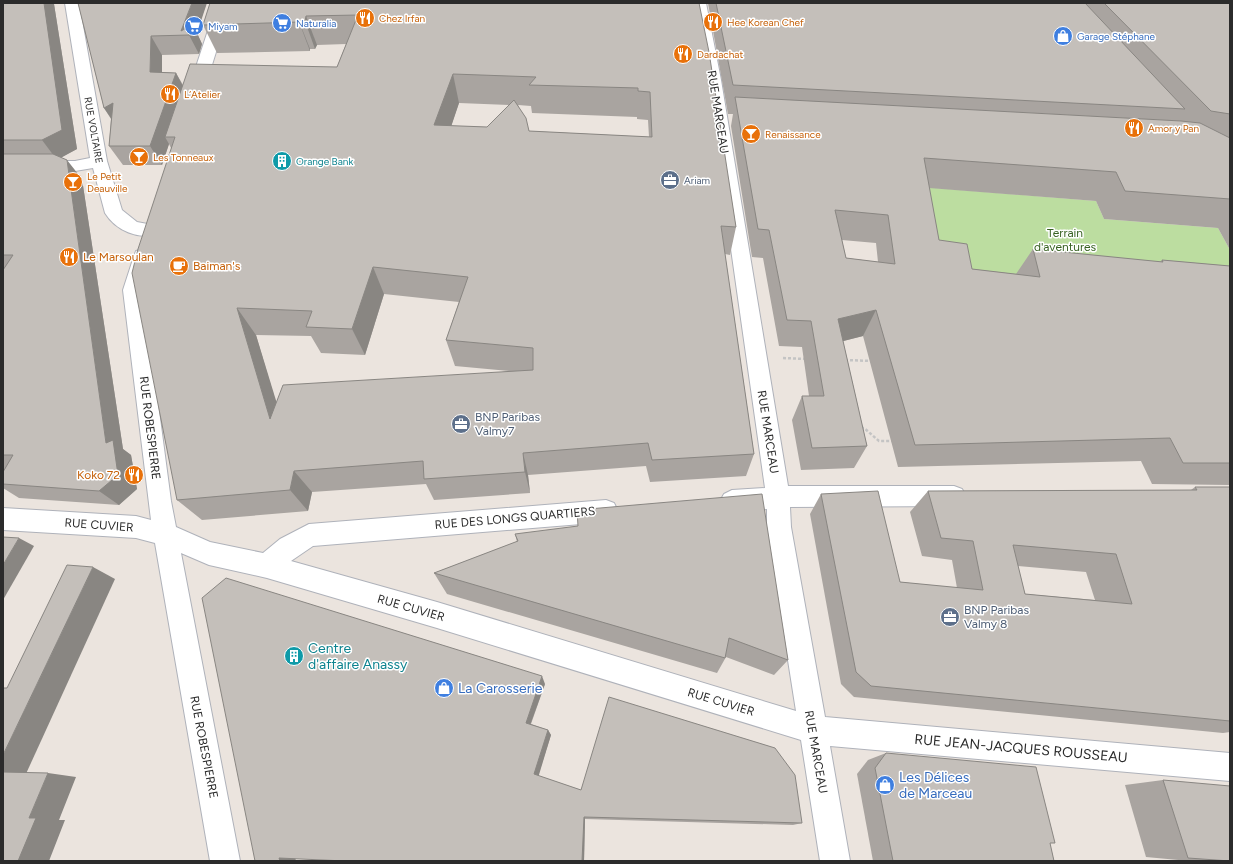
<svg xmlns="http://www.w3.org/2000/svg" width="1233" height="864" viewBox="0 0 1233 864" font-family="Figtree,sans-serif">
<rect width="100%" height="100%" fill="#ebe4de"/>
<polygon fill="#bcdda0" points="924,187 1096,201 1104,219 1218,228 1230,250 1230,295 941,270"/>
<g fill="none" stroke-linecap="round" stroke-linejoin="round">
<g stroke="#afb2ba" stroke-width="2">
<g id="street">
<path d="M 65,3 L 79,3 L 107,161 L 122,210 L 137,222 L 158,226 L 161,230 L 158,234 C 139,240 116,231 105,213 L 93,168 L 75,171 L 3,171 L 3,161 L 75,161 L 90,158 Z"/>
<polygon points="217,3 231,3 204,91 201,94 196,96 191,94 188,91"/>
<polygon points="692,3 706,3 721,80 788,486 954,486 962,489 966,496 962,503 954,506 790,507 791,527 825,717 1230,753 1230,781 830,746 850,861 820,861 801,740 437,628 267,578 209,565 181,553 240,861 210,861 155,543 136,538 3,530 3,508 136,516 151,520 123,290 134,256 136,251 143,249 150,251 152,256 143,290 171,501 176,527 210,542 263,553 280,539 309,524 606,500 614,503 618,511 614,519 606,522 313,546 291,561 437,602 796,711 767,527 767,509 732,512 724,508 720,501 724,494 732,490 765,488 707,80"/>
</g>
</g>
<g stroke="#c4c4c4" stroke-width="2.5" stroke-dasharray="3 2" stroke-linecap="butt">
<polyline points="783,358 806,359"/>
<polyline points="845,360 872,361"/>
<polyline points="861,428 864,428 879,441 893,441"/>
</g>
<use href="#street" fill="#fff" fill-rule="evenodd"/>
</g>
<g fill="#a9a4a0" fill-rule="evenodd">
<polygon points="3,3 54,4 77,149 61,157 82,179 123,449 131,455 137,489 119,505 19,498 3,488 3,472 5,469 3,469"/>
<path d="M 78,3 L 197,33 L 202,44 L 199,54 L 162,55 L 162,72 L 176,73 L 183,85 L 337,67 L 346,44 L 317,45 L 315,49 L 310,49 L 310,51 L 217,53 L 203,25 L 211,3 L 699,3 L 736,227 L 730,255 L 725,254 L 754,454 L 746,476 L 650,482 L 646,466 L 528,475 L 530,493 L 434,500 L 426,484 L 312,492 L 308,511 L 202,520 L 177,500 L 171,148 L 169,144 L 162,165 L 123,165 L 109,146 L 111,119 L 104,108 ZM 459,103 L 509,105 L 487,127 L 451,126 ZM 518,105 L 531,106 L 532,113 L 637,117 L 637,119 L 648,120 L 649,137 L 529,131 ZM 384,294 L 459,302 L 446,340 L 455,366 L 509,371 L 276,403 L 256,335 L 311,336 L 321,353 L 365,355 Z"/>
<path d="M 708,3 L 1230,3 L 1230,250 L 1218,228 L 1104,219 L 1096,201 L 929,188 L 939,240 L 972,269 L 1016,274 L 1033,249 L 1160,262 L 1162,260 L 1230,266 L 1230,485 L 1152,484 L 1141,461 L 898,467 L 863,336 L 843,341 L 867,446 L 854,468 L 801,470 L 792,420 L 802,396 L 809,396 L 802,347 L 779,346 L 763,258 L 752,257 L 731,126 L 733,114 L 728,114 ZM 842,240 L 876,243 L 878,262 L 846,258 Z"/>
<path d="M 1195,487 L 1230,487 L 1230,732 L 1223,733 L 854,697 L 841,684 L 810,514 L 821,494 L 900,582 L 957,588 L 952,560 L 922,556 L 910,512 L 928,491 L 1191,490 ZM 1018,566 L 1086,572 L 1095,600 L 1025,594 Z"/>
<polygon points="515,534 788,660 774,675 726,657 717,673 447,594 434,573 517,542"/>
<polygon points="545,684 531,724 548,730 551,735 538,776 581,790 802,823 793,825 585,819 584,861 464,861 295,858 296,861 255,861"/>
<polygon points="886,753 1050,844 1054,861 873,861 857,774 868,760"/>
<polygon points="1163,780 1230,861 1189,861 1146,857 1125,785"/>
</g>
<g fill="#898682">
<polygon points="44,3 61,3 54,4 77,149 57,160 42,140"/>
<polygon points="192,3 207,3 197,33 202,44 199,54 189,35 181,31"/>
<polygon points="306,16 317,45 315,49 305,21"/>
<polygon points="299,21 310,49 310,51 299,22"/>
<polygon points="151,36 162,55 162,91 150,72"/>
<polygon points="176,73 186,92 165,137 169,144 162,165 150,146"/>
<polygon points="453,74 459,103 442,154 434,125"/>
<polygon points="113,103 117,127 104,108"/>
<polygon points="67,160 82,179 123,449 131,455 137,489 119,505 99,491 106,443"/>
<polygon points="373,267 384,294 365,355 352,329"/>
<polygon points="237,308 256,335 289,443 270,419"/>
<polygon points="876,310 863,336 828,345 838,319"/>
<polygon points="523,453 528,475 530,493 525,472"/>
<polygon points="294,471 312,492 308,511 290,490"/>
<polygon points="19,538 34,546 3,600 3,565"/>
<polygon points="93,567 115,579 25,776 3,773 3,755"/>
<polygon points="542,676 545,684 529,728 526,723"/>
<polygon points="548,730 551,735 538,778 534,774"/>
<polygon points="48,773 76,777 59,820 65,820 49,861 18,861 29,818"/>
<polygon points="584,817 585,819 584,861 582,861"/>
<polygon points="279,858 295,858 296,861 280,861"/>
</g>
<g fill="#c4bfba" stroke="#898682" fill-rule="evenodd">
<polygon points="3,3 44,3 62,130 42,140 3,140"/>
<polygon points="78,3 192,3 181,31 192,25 189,35 151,36 150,72 176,73 150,146 109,146 113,103 104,108"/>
<path d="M 210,3 L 699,3 L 709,52 L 736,227 L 721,226 L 754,454 L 652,460 L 648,443 L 523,453 L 525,472 L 424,479 L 423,461 L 294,471 L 290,490 L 177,500 L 132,273 L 138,249 L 175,137 L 165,137 L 190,64 L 337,67 L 358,15 L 306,16 L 305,21 L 299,21 L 299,22 L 203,25 ZM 453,74 L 536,77 L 529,85 L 638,88 L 638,91 L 650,92 L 652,137 L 529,131 L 526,118 L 514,100 L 487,127 L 434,125 ZM 373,267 L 468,277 L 446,340 L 533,348 L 533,370 L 283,385 L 270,419 L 237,308 L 312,311 L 306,327 L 352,329 Z"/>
<polygon points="716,3 1085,3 1185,109 733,85"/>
<polygon points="1104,3 1230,3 1230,114 1211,111"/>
<path d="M 735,97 L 1181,121 L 1200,123 L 1230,138 L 1230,199 L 1125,191 L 1116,172 L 924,158 L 939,240 L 967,244 L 972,269 L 1040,277 L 1033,249 L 1163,262 L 1162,260 L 1230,266 L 1230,463 L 1183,463 L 1170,438 L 915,445 L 876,310 L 838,319 L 867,446 L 812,448 L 802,396 L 824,396 L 811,321 L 787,320 L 769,230 L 758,229 ZM 835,210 L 888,215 L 895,264 L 846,258 Z"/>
<polygon points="3,154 53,154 67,160 106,443 113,440 118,475 99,491 3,484 3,472 13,455 3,455 3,270 13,255 3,255"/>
<path d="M 1195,487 L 1230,487 L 1230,721 L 871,686 L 856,672 L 821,494 L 878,491 L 900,582 L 983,590 L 973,541 L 941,538 L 928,491 L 1197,490 ZM 1013,545 L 1116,554 L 1132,604 L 1025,594 Z"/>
<polygon points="762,494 788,660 729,638 725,658 434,573 518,541 515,534 578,526 577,510"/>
<polygon points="3,537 19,538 3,565"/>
<polygon points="67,565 93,567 3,755 3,688 7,688"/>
<polygon points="226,578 542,676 526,723 548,730 534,774 581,790 609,697 775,748 795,775 802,823 584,817 582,861 345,861 279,858 280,861 255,861 202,598"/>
<polygon points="886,753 1036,767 1055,843 1050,843 1054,861 893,861 875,768"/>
<polygon points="3,772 48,773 29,818 36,818 18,861 3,861"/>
<polygon points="1163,780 1230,786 1230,861 1188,858"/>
</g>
<defs>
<g id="restaurant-disc" transform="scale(1)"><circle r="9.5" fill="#e8710a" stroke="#fff"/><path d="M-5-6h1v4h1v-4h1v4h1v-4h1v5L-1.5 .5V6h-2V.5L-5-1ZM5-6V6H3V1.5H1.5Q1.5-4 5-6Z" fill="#fff"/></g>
<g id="supermarket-disc" transform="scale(1)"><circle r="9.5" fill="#3f7fe0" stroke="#fff"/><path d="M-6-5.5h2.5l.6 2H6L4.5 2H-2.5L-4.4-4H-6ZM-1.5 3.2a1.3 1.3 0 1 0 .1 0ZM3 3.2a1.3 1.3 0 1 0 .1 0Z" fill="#fff"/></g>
<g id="shop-disc" transform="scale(1)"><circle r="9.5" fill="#3f7fe0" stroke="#fff"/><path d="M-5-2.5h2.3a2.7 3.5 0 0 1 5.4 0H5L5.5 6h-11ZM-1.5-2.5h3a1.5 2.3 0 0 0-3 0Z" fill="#fff"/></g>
<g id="bar-disc" transform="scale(1)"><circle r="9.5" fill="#e8710a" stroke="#fff"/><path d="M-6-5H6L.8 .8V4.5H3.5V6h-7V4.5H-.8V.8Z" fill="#fff"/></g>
<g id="building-disc" transform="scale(1)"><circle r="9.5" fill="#0f9aa8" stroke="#fff"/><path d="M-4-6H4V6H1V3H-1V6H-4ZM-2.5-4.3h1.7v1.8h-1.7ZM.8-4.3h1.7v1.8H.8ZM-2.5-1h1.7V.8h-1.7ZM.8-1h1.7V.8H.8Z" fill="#fff"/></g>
<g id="office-disc" transform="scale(1)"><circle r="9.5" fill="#5c6f8a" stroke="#fff"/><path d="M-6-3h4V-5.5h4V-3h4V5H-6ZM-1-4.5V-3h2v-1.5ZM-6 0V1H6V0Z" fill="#fff"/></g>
<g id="cafe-disc" transform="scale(1)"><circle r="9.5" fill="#e8710a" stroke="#fff"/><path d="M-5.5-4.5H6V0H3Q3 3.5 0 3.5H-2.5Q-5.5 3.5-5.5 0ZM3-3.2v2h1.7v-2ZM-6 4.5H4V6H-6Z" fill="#fff"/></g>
</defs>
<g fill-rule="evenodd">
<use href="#restaurant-disc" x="365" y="18"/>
<use href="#restaurant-disc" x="713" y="22"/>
<use href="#supermarket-disc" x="282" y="23"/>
<use href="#supermarket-disc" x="194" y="26"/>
<use href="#shop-disc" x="1063" y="36"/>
<use href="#restaurant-disc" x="683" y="54"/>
<use href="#restaurant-disc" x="170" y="94"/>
<use href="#restaurant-disc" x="1134" y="128"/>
<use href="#bar-disc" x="751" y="134"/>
<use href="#bar-disc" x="139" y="157"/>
<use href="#building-disc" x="282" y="161"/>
<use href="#office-disc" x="670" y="180"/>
<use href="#bar-disc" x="73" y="182"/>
<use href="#restaurant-disc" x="69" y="257"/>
<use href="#cafe-disc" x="179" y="266"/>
<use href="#office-disc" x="461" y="424"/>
<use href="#restaurant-disc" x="134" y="475"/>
<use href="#office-disc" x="950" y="617"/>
<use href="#building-disc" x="294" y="656"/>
<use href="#shop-disc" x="444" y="688"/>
<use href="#shop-disc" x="885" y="785"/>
</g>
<g text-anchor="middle" stroke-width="3" stroke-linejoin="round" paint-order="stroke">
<g font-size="10" fill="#c56008" stroke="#fff" text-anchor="start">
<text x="379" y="22">Chez Irfan</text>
<text x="727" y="26">Hee Korean Chef</text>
<text x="697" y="58">Dardachat</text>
<text x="184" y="98">L’Atelier</text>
<text x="1148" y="132">Amor y Pan</text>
<text x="765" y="138">Renaissance</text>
<text x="153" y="161">Les Tonneaux</text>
<text x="87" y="180">Le Petit<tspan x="87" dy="12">Deauville</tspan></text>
</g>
<g font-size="10" fill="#366cbe" stroke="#fff" text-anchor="start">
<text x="296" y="27">Naturalia</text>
<text x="208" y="30">Miyam</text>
<text x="1077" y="40">Garage Stéphane</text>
</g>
<g font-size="10" fill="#2b2b2b" stroke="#fff">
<text transform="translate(94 130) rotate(80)" y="4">RUE VOLTAIRE</text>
</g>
<g font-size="10" fill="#0d838f" stroke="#fff" text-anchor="start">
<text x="296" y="165">Orange Bank</text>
</g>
<g font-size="10" fill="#4e5e75" stroke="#fff" text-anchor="start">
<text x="684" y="184">Ariam</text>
</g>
<g font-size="12" fill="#2b2b2b" stroke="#fff">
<text transform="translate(718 112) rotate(81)" y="4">RUE MARCEAU</text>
<text transform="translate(150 428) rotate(83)" y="4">RUE ROBESPIERRE</text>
<text transform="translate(768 432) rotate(81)" y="4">RUE MARCEAU</text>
<text transform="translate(515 518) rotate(-5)" y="4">RUE DES LONGS QUARTIERS</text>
<text transform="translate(99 525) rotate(4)" y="4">RUE CUVIER</text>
<text transform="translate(411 608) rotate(16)" y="4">RUE CUVIER</text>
<text transform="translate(721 702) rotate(17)" y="4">RUE CUVIER</text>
<text transform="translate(204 747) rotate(79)" y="4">RUE ROBESPIERRE</text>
<text transform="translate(816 752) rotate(80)" y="4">RUE MARCEAU</text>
</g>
<g font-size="12" fill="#376121" stroke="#fff">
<text x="1065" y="237">Terrain<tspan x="1065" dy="14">d'aventures</tspan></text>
</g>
<g font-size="12" fill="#c56008" stroke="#fff" text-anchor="start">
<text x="83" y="261">Le Marsoulan</text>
<text x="193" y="270">Baiman's</text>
<text x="120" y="479" text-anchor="end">Koko 72</text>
</g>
<g font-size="12" fill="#4e5e75" stroke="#fff" text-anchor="start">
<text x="475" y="421">BNP Paribas<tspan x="475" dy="14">Valmy7</tspan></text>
<text x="964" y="614">BNP Paribas<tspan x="964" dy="14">Valmy 8</tspan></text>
</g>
<g font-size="14" fill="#0d838f" stroke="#fff" text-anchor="start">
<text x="308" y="653">Centre<tspan x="308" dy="16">d'affaire Anassy</tspan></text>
</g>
<g font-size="14" fill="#366cbe" stroke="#fff" text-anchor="start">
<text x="458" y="693">La Carosserie</text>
<text x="899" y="782">Les Délices<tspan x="899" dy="16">de Marceau</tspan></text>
</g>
<g font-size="14" fill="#2b2b2b" stroke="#fff">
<text transform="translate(1021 748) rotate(5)" y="5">RUE JEAN-JACQUES ROUSSEAU</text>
</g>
</g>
<rect width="1233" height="864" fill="none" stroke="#2b2b2b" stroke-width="8"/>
</svg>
